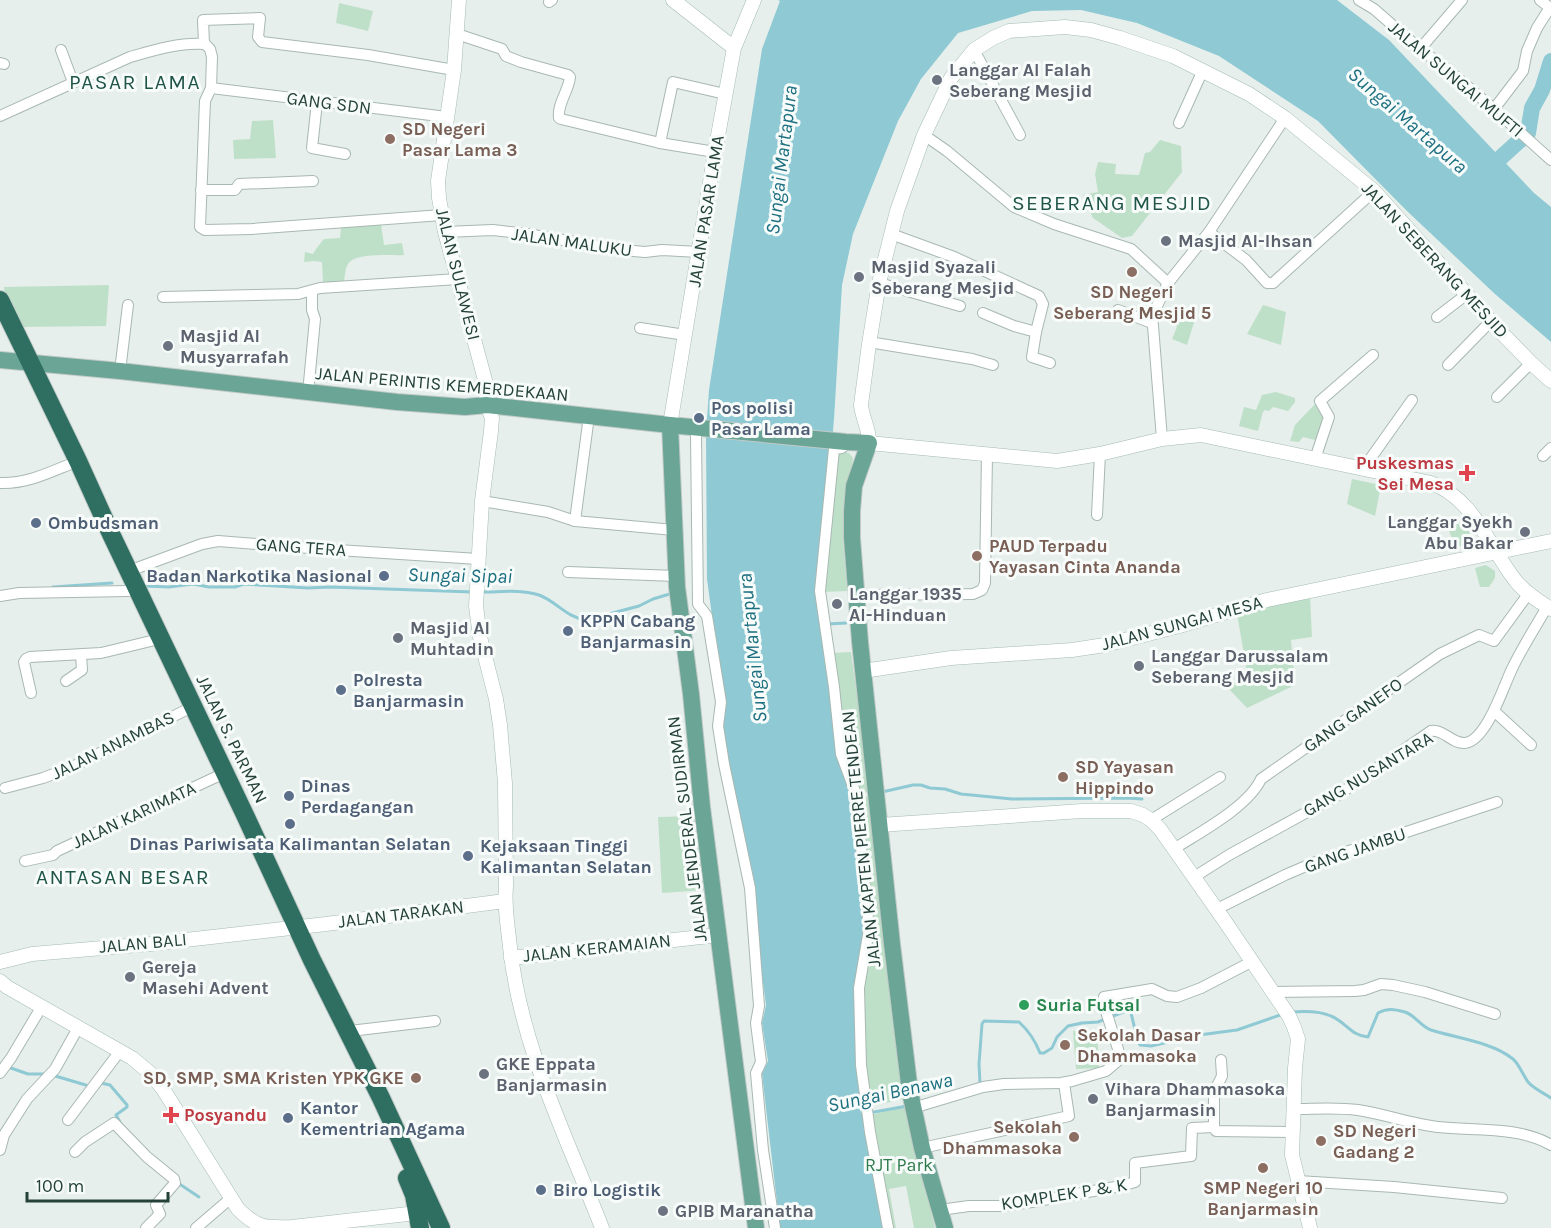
<svg xmlns="http://www.w3.org/2000/svg" width="1551" height="1228" viewBox="0 0 1551 1228" font-family="Karla,sans-serif">
<rect width="100%" height="100%" fill="#e6efeb"/>
<g fill="#bfe0c8">
<polygon points="339,3 373,11 368,31 336,23"/>
<polygon points="273,120 276,158 234,159 233,140 250,139 252,121"/>
<polygon points="1160,140 1181,146 1182,172 1132,236 1122,238 1093,218 1083,195 1098,192 1095,174 1098,162 1116,164 1115,174 1139,175 1145,153 1150,152"/>
<path d="M 381,224 L 384,245 L 402,243 L 404,255 C 391,256 356,252 348,264 C 345,269 345,276 344,282 L 323,283 L 322,262 L 314,261 L 304,262 L 305,252 L 313,254 L 316,249 L 324,239 L 340,238 L 341,227 Z"/>
<polygon points="109,285 106,326 20,327 5,293 4,287"/>
<polygon points="1179,305 1196,316 1187,345 1172,339 1177,327 1174,323"/>
<polygon points="1263,305 1286,312 1281,345 1247,334"/>
<polygon points="1276,392 1295,398 1295,402 1288,411 1273,407 1269,411 1265,410 1263,412 1258,431 1239,426 1244,407 1256,410 1262,395"/>
<polygon points="1318,401 1327,416 1324,431 1315,440 1303,437 1299,442 1290,441 1295,425"/>
<polygon points="836,451 849,453 853,458 843,537 847,591 823,592"/>
<polygon points="1352,479 1381,485 1375,516 1347,504"/>
<polygon points="1461,519 1472,536 1464,539 1464,545 1456,547 1449,531"/>
<polygon points="1486,565 1495,571 1495,578 1489,587 1480,587 1475,568"/>
<polygon points="1310,596 1312,637 1291,640 1295,685 1247,708 1228,688 1247,672 1237,614"/>
<polygon points="851,652 870,792 860,793 843,752 832,653"/>
<polygon points="872,796 894,1030 903,1099 870,1107 865,1074 858,798"/>
<polygon points="694,816 705,890 662,893 658,817"/>
<polygon points="1097,1029 1099,1068 1076,1069 1073,1031"/>
<polygon points="906,1106 935,1228 914,1228 906,1186 889,1189 896,1228 891,1228 871,1115"/>
</g>
<polygon fill="#8ec9d4" points="778,0 1337,0 1389,40 1534,193 1551,207 1551,342 1495,294 1407,211 1318,121 1219,56 1137,23 1081,10 1032,11 958,33 921,79 898,121 853,234 842,285 834,419 819,591 851,795 864,931 857,1066 861,1114 864,1117 884,1228 780,1228 762,1074 768,1061 762,1023 766,1005 746,858 723,726 724,704 707,579 706,434 709,390 762,49 780,1"/>
<g fill="none" stroke-linecap="round" stroke-linejoin="round">
<g stroke="#8ec9d4" stroke-width="3">
<polyline points="145,586 169,587 193,584 209,587 235,587 244,584 308,588 330,587 472,592"/>
<polyline points="53,587 112,583"/>
<path d="M 482,592 C 501,592 521,589 539,595 C 556,601 567,618 586,620 L 639,606 L 653,599 L 673,593"/>
<polyline points="827,624 846,623"/>
<polyline points="882,792 913,785 921,785 930,788 945,789 961,794 1012,799 1127,798 1142,799"/>
<path d="M 1292,1012 C 1304,1011 1320,1011 1331,1016 C 1346,1022 1351,1036 1368,1037 L 1378,1013 C 1387,1008 1394,1009 1405,1012 C 1415,1015 1420,1026 1431,1030 C 1456,1038 1492,1042 1513,1059 C 1519,1064 1523,1075 1528,1082 C 1534,1089 1544,1093 1551,1098"/>
<polyline points="8,1067 28,1074 45,1074"/>
<polyline points="52,1075 89,1086"/>
<polyline points="101,1083 110,1085 127,1105 127,1107 116,1115 120,1122"/>
<path d="M 979,1084 L 980,1083 L 979,1064 L 982,1024 L 984,1021 L 1019,1022 C 1029,1031 1035,1040 1040,1053 L 1044,1053 L 1052,1048 L 1057,1037 L 1068,1026 L 1082,1023 L 1098,1022 L 1126,1011 L 1131,1013 L 1138,1042 L 1140,1045 L 1151,1046 L 1199,1035 L 1237,1030 L 1283,1014"/>
<polyline points="858,1115 907,1106"/>
<polyline points="178,1183 199,1197"/>
</g>
<polyline stroke="#8ec9d4" stroke-width="16" points="1485,172 1528,133 1532,108 1542,90 1551,61"/>
<g stroke="#a8b8b2" stroke-width="12">
<g id="street">
<polyline points="1359,0 1374,9 1420,49 1452,73 1502,116 1551,160"/>
<polyline points="549,2 552,0"/>
<path d="M 457,34 L 502,49 L 506,56 L 521,62 L 568,75 L 570,77 C 569,90 557,104 559,118 L 561,119 L 660,143 L 715,152"/>
<polyline points="204,44 203,20 260,18 258,37 262,42 368,55 454,70"/>
<polyline points="1420,49 1462,0"/>
<polyline points="61,50 73,82"/>
<polyline points="974,50 1020,135"/>
<polyline points="0,63 4,64"/>
<polyline points="211,88 447,117"/>
<polyline points="317,102 312,148 345,154"/>
<polyline points="1494,109 1523,71 1527,51 1537,28 1549,9 1549,7 1540,0"/>
<path d="M 0,116 L 130,57 C 154,50 180,42 205,44 L 210,49 L 212,57 L 211,88 L 205,101 L 200,227 L 205,230 L 252,229 L 442,215"/>
<polyline points="1179,123 1203,70"/>
<polyline points="924,135 947,151 1014,207 1054,224 1131,249 1168,283"/>
<polyline points="660,143 673,82 725,94"/>
<polyline points="201,190 235,190 239,184 313,181"/>
<polyline points="445,232 493,230 527,234 622,250 645,252 662,250 699,252"/>
<polyline points="1209,232 1246,260 1267,283 1273,283 1374,191"/>
<polyline points="891,234 954,257 1026,290 1039,296 1043,304 1036,332 1014,326 983,313"/>
<polyline points="879,283 960,306"/>
<polyline points="163,297 298,294 320,288 458,279"/>
<polyline points="1118,310 1152,323"/>
<polyline points="1437,317 1467,294"/>
<polyline points="640,328 685,335"/>
<polyline points="1036,332 1032,357 1050,363"/>
<polyline points="869,342 972,359 993,365"/>
<polyline points="1448,365 1491,321"/>
<polyline points="120,371 128,305"/>
<polyline points="308,393 315,319 312,310 312,291"/>
<polyline points="1497,397 1531,363"/>
<polyline points="696,436 698,604 707,616 721,702 718,726 724,764 750,888 759,1006 756,1023 761,1062 756,1073 763,1150 775,1228"/>
<polyline points="1162,439 1153,326 1152,317 1155,310 1168,283 1209,232 1285,118"/>
<polyline points="846,443 842,448 834,449 820,591 834,687 841,754 856,794 869,929 859,988 861,1065 870,1132 888,1228"/>
<polyline points="1543,456 1551,448"/>
<polyline points="1315,459 1329,417 1320,401 1373,355"/>
<polyline points="1363,469 1412,400"/>
<path d="M 0,483 C 25,484 46,474 68,465"/>
<polyline points="482,501 548,512 575,521 674,530"/>
<polyline points="1097,515 1100,454"/>
<polyline points="575,521 589,416"/>
<polyline points="129,571 202,544 218,541 322,549 478,559"/>
<polyline points="568,572 676,576"/>
<polyline points="856,595 973,594 982,590 985,583 987,454"/>
<polyline points="0,596 19,593 128,591"/>
<polyline points="66,681 82,670 81,655"/>
<polyline points="31,693 24,662 26,659 30,657 101,653 151,641"/>
<polyline points="1494,711 1531,745"/>
<polyline points="5,788 43,778 72,767 184,711"/>
<polyline points="1151,820 1220,777"/>
<path d="M 1174,849 C 1200,832 1248,807 1261,779 L 1440,654 L 1479,635 L 1494,641 L 1529,593"/>
<polyline points="25,861 53,855 57,851 216,777"/>
<path d="M 1194,877 L 1229,855 L 1338,795 L 1431,731 C 1444,729 1452,744 1465,743 C 1486,741 1503,688 1511,671 C 1521,649 1535,628 1547,607"/>
<polyline points="1217,909 1285,875 1313,863 1497,802"/>
<polyline points="1272,992 1355,991 1364,990 1381,984 1393,985 1425,992 1495,1014"/>
<polyline points="347,1027 350,1031 435,1021"/>
<polyline points="1221,1060 1222,1076 1214,1092 1214,1127 1216,1131 1293,1132"/>
<polyline points="0,1073 11,1058 42,1006"/>
<polyline points="913,1108 983,1087 1004,1084 1061,1083 1072,1081 1106,1071 1119,1060 1118,1049 1103,1002 1104,997 1152,989 1167,996 1177,997 1201,988 1253,961"/>
<path d="M 1293,1109 C 1314,1109 1337,1107 1358,1110 C 1385,1114 1411,1124 1438,1127 C 1474,1131 1519,1126 1551,1145"/>
<polyline points="68,1120 120,1051"/>
<polyline points="922,1148 1069,1116 1064,1083"/>
<polyline points="0,1150 4,1135 27,1099 55,1069 78,1028"/>
<polyline points="75,1152 85,1142 114,1123 147,1157 174,1179 175,1183 156,1205 160,1214 146,1228"/>
<polyline points="1298,1181 1394,1187 1502,1198"/>
<polyline points="940,1210 969,1206 1003,1206 1032,1202 1121,1186 1135,1182 1135,1163 1191,1156 1192,1128 1214,1127"/>
<polyline points="196,1228 231,1198"/>
</g>
</g>
<g stroke="#a4bbb3" stroke-width="15">
<g id="secondary">
<path d="M 459,0 L 454,70 L 438,181 L 439,198 L 445,232 L 485,380 L 487,405 L 492,418 L 491,431 L 482,501 L 476,606 L 480,637 L 496,699 L 500,725 L 505,783 L 506,887 C 504,907 508,927 510,947 C 521,1048 566,1135 602,1228"/>
<polyline points="673,0 734,48"/>
<path d="M 1551,381 L 1531,363 L 1495,326 L 1374,191 L 1285,118 L 1249,94 L 1173,56 L 1120,38 L 1091,30 L 1065,27 L 1009,31 L 993,38 L 974,50 L 951,78 L 924,135 L 897,211 L 879,283 L 869,344 L 861,405 C 862,418 870,430 869,443 L 1057,461 L 1100,454 L 1162,439 L 1201,435 L 1431,483 C 1474,498 1489,547 1515,580 C 1524,592 1538,601 1551,609"/>
<polyline points="670,425 715,152 734,48 754,0"/>
<polyline points="863,671 951,658 1072,650 1105,645 1179,626 1267,600 1551,541"/>
<polyline points="880,825 1082,811 1131,811 1143,815 1151,820 1160,829 1224,920 1289,1016 1294,1027 1298,1039 1295,1068 1292,1155 1310,1228"/>
<polyline points="511,958 719,935"/>
<polyline points="0,962 32,954 150,944 326,924 505,901"/>
<path d="M 0,981 L 7,987 L 132,1058 L 150,1073 L 163,1089 L 238,1209 C 257,1228 265,1228 292,1227 L 417,1213"/>
</g>
</g>
<g stroke="#c2cac8" stroke-width="18">
<g id="primary">
<polyline points="0,360 120,371 397,402 465,407 487,405 670,425 846,442 869,443 854,486 852,511 852,538 860,642 892,944 910,1092 922,1148 945,1228"/>
<polyline points="670,425 677,587 691,694 702,807 756,1228"/>
</g>
</g>
<g stroke="#c2cac8" stroke-width="20">
<g id="highway">
<polyline points="0,300 78,461 111,534 245,815 312,960 381,1098 441,1228"/>
<polyline points="407,1178 414,1195 420,1228"/>
</g>
</g>
<use href="#street" stroke="#fff" stroke-width="10"/>
<use href="#secondary" stroke="#fff" stroke-width="14"/>
<use href="#primary" stroke="#6aa596" stroke-width="16"/>
<use href="#highway" stroke="#2f6f62" stroke-width="18"/>
</g>
<g fill="#6b7280" stroke="#f7fbf9" stroke-width="2">
<circle cx="937" cy="80" r="6"/>
<circle cx="1166" cy="241" r="6"/>
<circle cx="859" cy="277" r="6"/>
<circle cx="168" cy="346" r="6"/>
<circle cx="1525" cy="532" r="6"/>
<circle cx="837" cy="604" r="6"/>
<circle cx="398" cy="638" r="6"/>
<circle cx="1139" cy="666" r="6"/>
<circle cx="130" cy="977" r="6"/>
<circle cx="484" cy="1074" r="6"/>
<circle cx="1093" cy="1099" r="6"/>
<circle cx="663" cy="1211" r="6"/>
</g>
<g fill="#8d6e63" stroke="#f7fbf9" stroke-width="2">
<circle cx="390" cy="139" r="6"/>
<circle cx="1132" cy="272" r="6"/>
<circle cx="977" cy="556" r="6"/>
<circle cx="1063" cy="777" r="6"/>
<circle cx="1065" cy="1045" r="6"/>
<circle cx="416" cy="1078" r="6"/>
<circle cx="1074" cy="1137" r="6"/>
<circle cx="1321" cy="1141" r="6"/>
<circle cx="1263" cy="1168" r="6"/>
</g>
<g fill="#5c6f8a" stroke="#f7fbf9" stroke-width="2">
<circle cx="699" cy="418" r="6"/>
<circle cx="36" cy="523" r="6"/>
<circle cx="384" cy="576" r="6"/>
<circle cx="568" cy="631" r="6"/>
<circle cx="341" cy="690" r="6"/>
<circle cx="289" cy="796" r="6"/>
<circle cx="290" cy="824" r="6"/>
<circle cx="468" cy="856" r="6"/>
<circle cx="288" cy="1118" r="6"/>
<circle cx="541" cy="1190" r="6"/>
</g>
<g fill="#e0444e" stroke="#f7fbf9" stroke-width="2">
<path d="M1464 464h6v6h6v6h-6v6h-6v-6h-6v-6h6z"/>
<path d="M168 1106h6v6h6v6h-6v6h-6v-6h-6v-6h6z"/>
</g>
<circle fill="#2e9e5b" stroke="#f7fbf9" stroke-width="2" cx="1024" cy="1005" r="6"/>
<g text-anchor="middle" stroke-width="6" stroke-linejoin="round" paint-order="stroke">
<g font-size="18" font-weight="bold" fill="#5b616d" stroke="#f7fbf9" text-anchor="start">
<text x="949" y="76">Langgar Al Falah<tspan x="949" dy="21">Seberang Mesjid</tspan></text>
<text x="1178" y="247">Masjid Al-Ihsan</text>
<text x="871" y="273">Masjid Syazali<tspan x="871" dy="21">Seberang Mesjid</tspan></text>
<text x="180" y="342">Masjid Al<tspan x="180" dy="21">Musyarrafah</tspan></text>
<text x="1513" y="528" text-anchor="end">Langgar Syekh<tspan x="1513" dy="21">Abu Bakar</tspan></text>
<text x="849" y="600">Langgar 1935<tspan x="849" dy="21">Al-Hinduan</tspan></text>
<text x="410" y="634">Masjid Al<tspan x="410" dy="21">Muhtadin</tspan></text>
<text x="1151" y="662">Langgar Darussalam<tspan x="1151" dy="21">Seberang Mesjid</tspan></text>
<text x="142" y="973">Gereja<tspan x="142" dy="21">Masehi Advent</tspan></text>
<text x="496" y="1070">GKE Eppata<tspan x="496" dy="21">Banjarmasin</tspan></text>
<text x="1105" y="1095">Vihara Dhammasoka<tspan x="1105" dy="21">Banjarmasin</tspan></text>
<text x="675" y="1217">GPIB Maranatha</text>
</g>
<g font-size="18" fill="#24423a" stroke="#f7fbf9">
<text transform="translate(1456 79) rotate(40)" y="6">JALAN SUNGAI MUFTI</text>
<text transform="translate(329 103) rotate(7)" y="6">GANG SDN</text>
<text transform="translate(706 211) rotate(-81)" y="6">JALAN PASAR LAMA</text>
<text transform="translate(572 242) rotate(8)" y="6">JALAN MALUKU</text>
<text transform="translate(1435 260) rotate(47)" y="6">JALAN SEBERANG MESJID</text>
<text transform="translate(458 274) rotate(76)" y="6">JALAN SULAWESI</text>
<text transform="translate(442 384) rotate(5)" y="6">JALAN PERINTIS KEMERDEKAAN</text>
<text transform="translate(301 547) rotate(4)" y="6">GANG TERA</text>
<text transform="translate(1182 623) rotate(-15)" y="6">JALAN SUNGAI MESA</text>
<text transform="translate(1353 715) rotate(-35)" y="6">GANG GANEFO</text>
<text transform="translate(232 739) rotate(64)" y="6">JALAN S. PARMAN</text>
<text transform="translate(113 745) rotate(-26)" y="6">JALAN ANAMBAS</text>
<text transform="translate(1368 774) rotate(-31)" y="6">GANG NUSANTARA</text>
<text transform="translate(134 815) rotate(-25)" y="6">JALAN KARIMATA</text>
<text transform="translate(687 829) rotate(-97)" y="6">JALAN JENDERAL SUDIRMAN</text>
<text transform="translate(861 839) rotate(-96)" y="6">JALAN KAPTEN PIERRE TENDEAN</text>
<text transform="translate(1355 850) rotate(-19)" y="6">GANG JAMBU</text>
<text transform="translate(401 914) rotate(-7)" y="6">JALAN TARAKAN</text>
<text transform="translate(143 943) rotate(-5)" y="6">JALAN BALI</text>
<text transform="translate(597 948) rotate(-6)" y="6">JALAN KERAMAIAN</text>
<text transform="translate(1064 1194) rotate(-9)" y="6">KOMPLEK P &amp; K</text>
</g>
<g font-size="18" font-weight="bold" fill="#785e54" stroke="#f7fbf9" text-anchor="start">
<text x="402" y="135">SD Negeri<tspan x="402" dy="21">Pasar Lama 3</tspan></text>
<text x="1132" y="298" text-anchor="middle">SD Negeri<tspan x="1132" dy="21">Seberang Mesjid 5</tspan></text>
<text x="989" y="552">PAUD Terpadu<tspan x="989" dy="21">Yayasan Cinta Ananda</tspan></text>
<text x="1075" y="773">SD Yayasan<tspan x="1075" dy="21">Hippindo</tspan></text>
<text x="1077" y="1041">Sekolah Dasar<tspan x="1077" dy="21">Dhammasoka</tspan></text>
<text x="404" y="1084" text-anchor="end">SD, SMP, SMA Kristen YPK GKE</text>
<text x="1062" y="1133" text-anchor="end">Sekolah<tspan x="1062" dy="21">Dhammasoka</tspan></text>
<text x="1333" y="1137">SD Negeri<tspan x="1333" dy="21">Gadang 2</tspan></text>
<text x="1263" y="1194" text-anchor="middle">SMP Negeri 10<tspan x="1263" dy="21">Banjarmasin</tspan></text>
</g>
<g font-size="18" font-weight="bold" fill="#4e5e75" stroke="#f7fbf9" text-anchor="start">
<text x="711" y="414">Pos polisi<tspan x="711" dy="21">Pasar Lama</tspan></text>
<text x="48" y="529">Ombudsman</text>
<text x="372" y="582" text-anchor="end">Badan Narkotika Nasional</text>
<text x="580" y="627">KPPN Cabang<tspan x="580" dy="21">Banjarmasin</tspan></text>
<text x="353" y="686">Polresta<tspan x="353" dy="21">Banjarmasin</tspan></text>
<text x="301" y="792">Dinas<tspan x="301" dy="21">Perdagangan</tspan></text>
<text x="290" y="850" text-anchor="middle">Dinas Pariwisata Kalimantan Selatan</text>
<text x="480" y="852">Kejaksaan Tinggi<tspan x="480" dy="21">Kalimantan Selatan</tspan></text>
<text x="300" y="1114">Kantor<tspan x="300" dy="21">Kementrian Agama</tspan></text>
<text x="553" y="1196">Biro Logistik</text>
</g>
<g font-size="18" font-weight="bold" fill="#be3a42" stroke="#f7fbf9" text-anchor="end">
<text x="1454" y="469">Puskesmas<tspan x="1454" dy="21">Sei Mesa</tspan></text>
<text x="184" y="1121" text-anchor="start">Posyandu</text>
</g>
<g font-size="18" font-weight="bold" fill="#27864d" stroke="#f7fbf9" text-anchor="start">
<text x="1036" y="1011">Suria Futsal</text>
</g>
<g font-size="18" fill="#2d7a4b" stroke="#f7fbf9">
<text x="899" y="1171">RJT Park</text>
</g>
<g font-size="20" font-style="italic" fill="#1c6f80" stroke="#f7fbf9">
<text transform="translate(1408 120) rotate(41)" y="7">Sungai Martapura</text>
<text transform="translate(781 160) rotate(-83)" y="7">Sungai Martapura</text>
<text transform="translate(460 575) rotate(1)" y="7">Sungai Sipai</text>
<text transform="translate(752 648) rotate(-96)" y="7">Sungai Martapura</text>
<text transform="translate(890 1092) rotate(-12)" y="7">Sungai Benawa</text>
</g>
<g font-size="21" letter-spacing="1.5" fill="#1f5548" stroke="#f7fbf9">
<text x="135" y="89">PASAR LAMA</text>
<text x="1112" y="210">SEBERANG MESJID</text>
<text x="123" y="884">ANTASAN BESAR</text>
</g>
</g>
<path d="M27 1192v9h141v-9" fill="none" stroke="#24423a" stroke-width="3"/>
<text x="36" y="1192" font-size="18" fill="#24423a" stroke="#f7fbf9" stroke-width="4.5" paint-order="stroke">100 m</text>
</svg>
